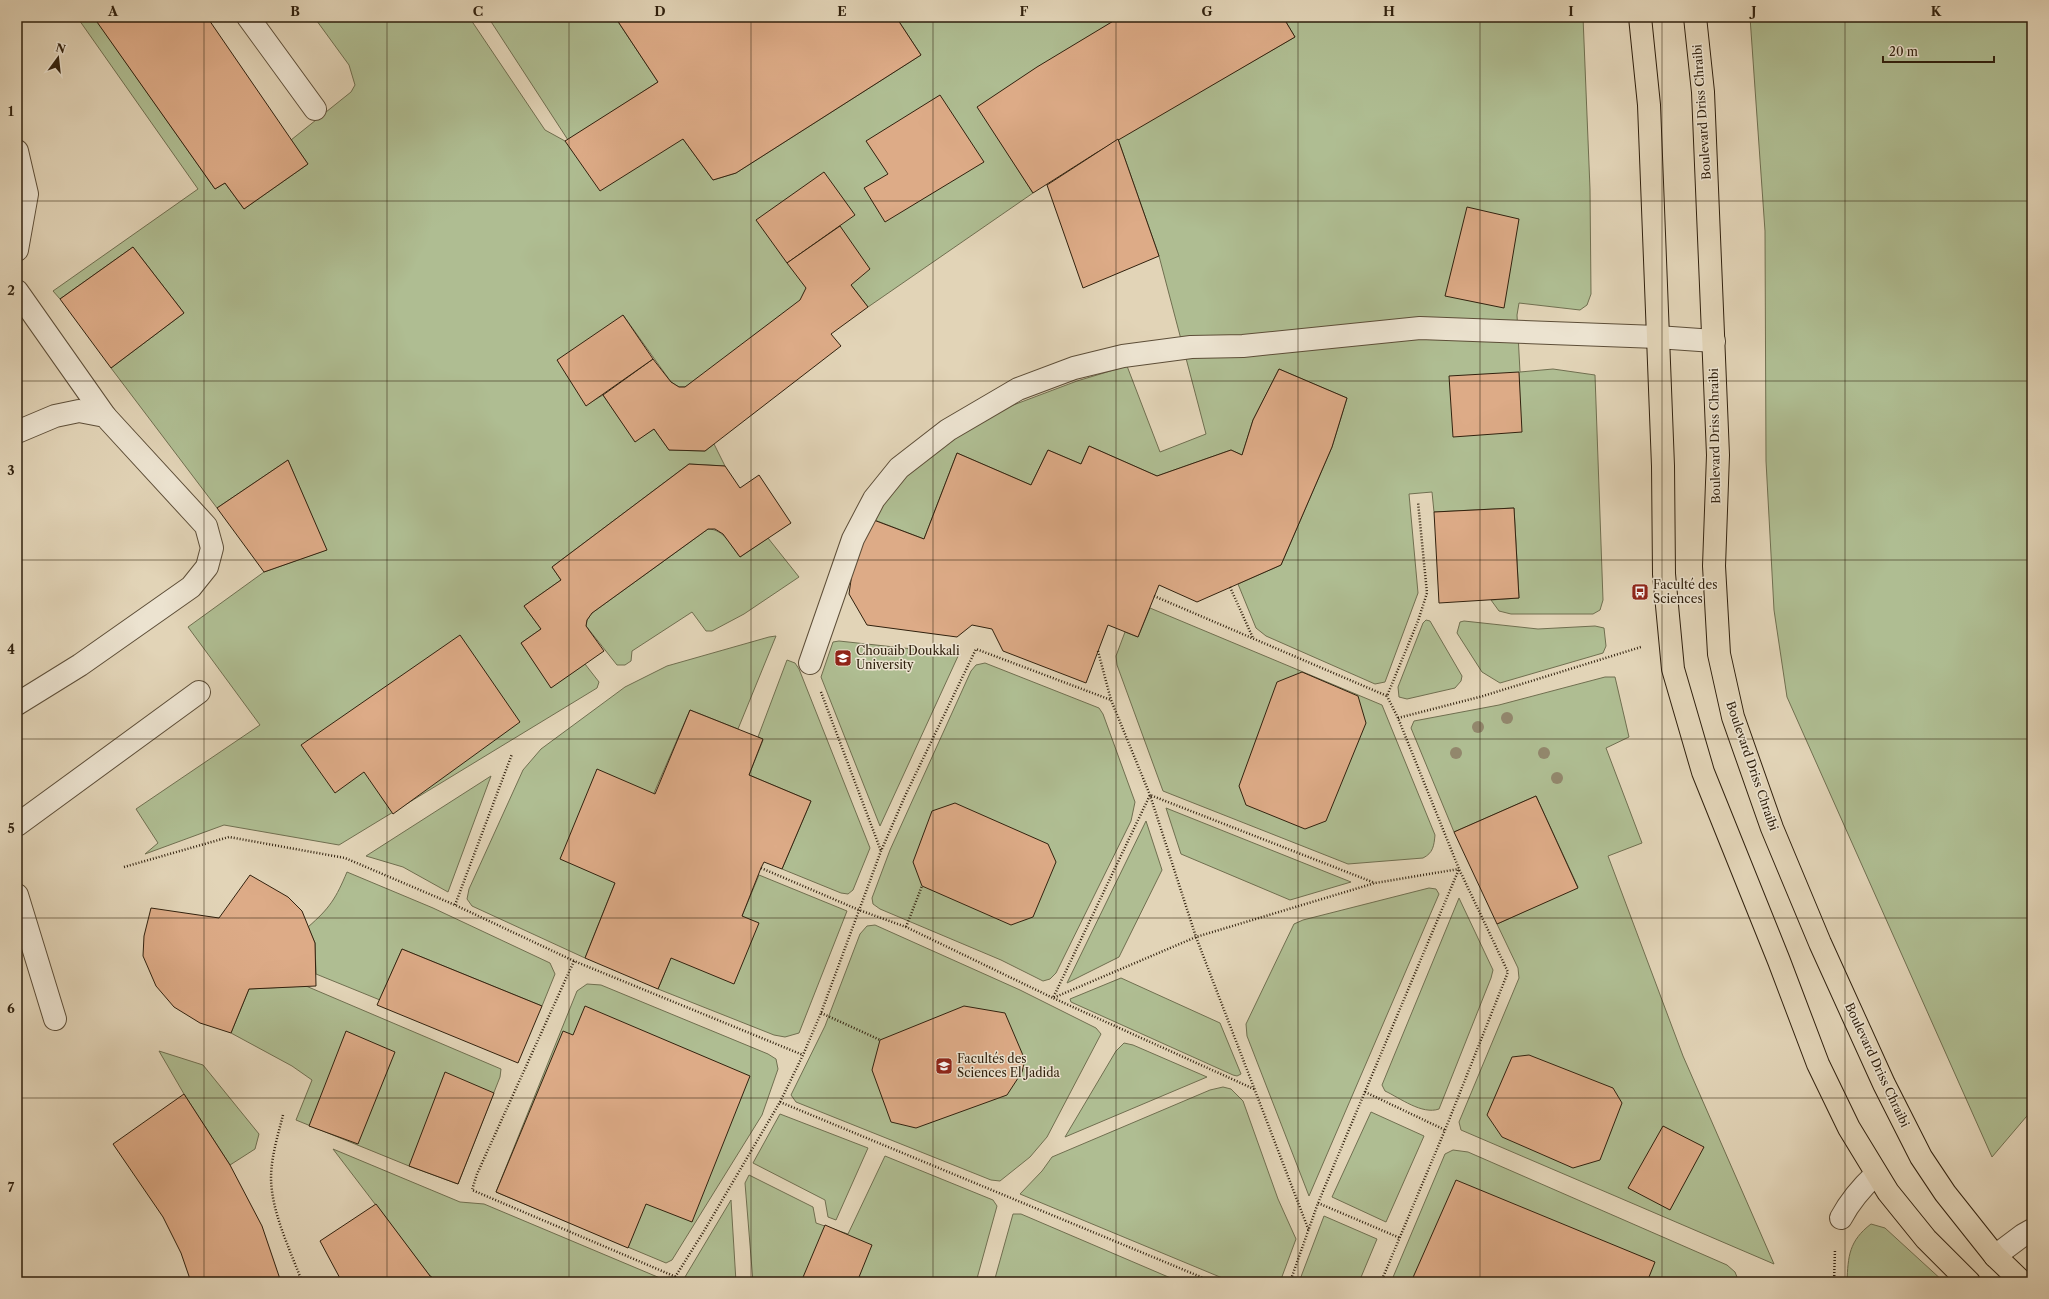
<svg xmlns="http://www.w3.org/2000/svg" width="2049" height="1299" viewBox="0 0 2049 1299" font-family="'Libre Caslon Text',serif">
<rect width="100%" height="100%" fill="#e2d4b7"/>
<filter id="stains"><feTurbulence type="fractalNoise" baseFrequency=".005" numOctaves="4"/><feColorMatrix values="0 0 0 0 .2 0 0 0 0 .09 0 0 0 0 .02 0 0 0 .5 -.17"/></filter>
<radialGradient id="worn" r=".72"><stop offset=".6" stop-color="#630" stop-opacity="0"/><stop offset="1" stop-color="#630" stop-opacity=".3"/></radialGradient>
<g fill="#afbd92" stroke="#706f50">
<polygon points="77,17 94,17 215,189 225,183 244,209 308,164 291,140 351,92 355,85 349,65 314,17 469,17 545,130 565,141 683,139 713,180 736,173 921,55 896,17 1120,17 978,107 1033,193 868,307 851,285 685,387 679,387 671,382 623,315 586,405 603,395 635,441 654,429 669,450 705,451 714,444 725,466 689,464 552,567 561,580 524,606 541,629 521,643 551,687 585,664 599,682 597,688 339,845 224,825 145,854 158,843 136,809 260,725 188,627 264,572 326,550 288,460 217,508 111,368 184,313 133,247 60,299 53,291 198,189"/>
<polygon points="488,17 615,17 658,82 568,140"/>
<polygon points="1283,17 1583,17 1590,189 1591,294 1587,305 1580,310 1519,303 1517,315 1520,372 1553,369 1595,375 1603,600 1600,610 1593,614 1511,614 1499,611 1491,600 1519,598 1514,508 1434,512 1432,492 1409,494 1418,593 1385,682 1375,684 1266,636 1256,628 1238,584 1281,565 1332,447 1347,398 1279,369 1253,420 1242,455 1231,450 1157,476 1089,446 1081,464 1048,450 1031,485 957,453 924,539 872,519 907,475 955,436 1008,407 1077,381 1127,366 1160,452 1206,434 1159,256 1118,139 1295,37"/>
<polygon points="1750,17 2032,17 2032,1110 1992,1157 1787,697 1774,610 1766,461 1765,231"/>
<path d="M 708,529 C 724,529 731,546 740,557 L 768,538 L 799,577 L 744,614 L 712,631 L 706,631 L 692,612 L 632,651 L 631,661 L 625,665 L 617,665 L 586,626 L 587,620 L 592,613 Z"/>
<path d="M 1150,608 L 1382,705 L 1435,835 C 1434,846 1433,853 1423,858 L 1348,864 L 1163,791 L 1117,665 L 1116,656 L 1125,632 L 1138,637 Z"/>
<polygon points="1426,620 1430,621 1462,676 1461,681 1455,688 1407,699 1399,697 1398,687 1423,623"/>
<polygon points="1464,621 1538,629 1595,626 1604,628 1606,646 1603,653 1500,683 1482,672 1457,633 1460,622"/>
<polygon points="776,636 738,729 690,710 615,883 585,958 472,906 467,899 469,889 523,770 541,749 625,687 667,666 769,637"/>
<polygon points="839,641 959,654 880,826 821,677 833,642"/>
<polygon points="787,660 795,663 799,669 870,848 853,890 848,894 841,893 782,869 811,801 749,775 763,740 758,737"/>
<polygon points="985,663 1099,708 1103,714 1135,802 1131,821 1056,973 1050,979 1043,981 1001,960 880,909 873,904 872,898 890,850 971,671 976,665"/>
<polygon points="1605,677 1615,677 1629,737 1606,748 1642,843 1608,856 1683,1056 1774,1264 1461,1130 1459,1122 1519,978 1518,968 1497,924 1578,887 1536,796 1454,832 1411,728 1414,721 1499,705"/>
<polygon points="491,776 448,892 403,867 366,856"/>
<polygon points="1166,808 1351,882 1290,900 1181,854"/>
<polygon points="1146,821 1162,870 1119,957 1067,983"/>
<path d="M 347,872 L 433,908 L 550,963 L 555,974 L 542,1006 L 402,949 L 380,1000 L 316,974 L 315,943 L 308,927 C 330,908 336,898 347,872 Z"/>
<polygon points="759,875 847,911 799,1033 785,1037 774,1035 658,989 671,958 742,916"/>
<polygon points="1429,888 1436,889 1439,894 1309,1196 1247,1036 1246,1024 1294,924 1303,920"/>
<path d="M 1459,898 L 1493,970 L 1491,978 L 1439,1109 C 1422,1115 1400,1098 1385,1091 L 1382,1085 Z"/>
<polygon points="875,925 1020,990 1096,1028 1101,1034 1047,1137 1030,1157 1000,1181 991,1180 796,1102 791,1095 825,1026 860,934 867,926"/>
<polygon points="1121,978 1220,1023 1241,1074 1237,1076 1233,1075 1071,1002 1070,999"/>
<polygon points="587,984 601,985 768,1054 776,1059 778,1069 762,1115 672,1260 666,1263 496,1192 577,991"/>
<polygon points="306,986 501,1069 500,1077 458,1184 409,1166 296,1120 312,1080 292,1066 231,1033 249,989"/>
<polygon points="1124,1043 1133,1045 1207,1077 1065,1137 1116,1051"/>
<polygon points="159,1051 203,1065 259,1134 255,1149 230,1165 184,1094"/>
<polygon points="1223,1087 1231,1089 1243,1101 1278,1199 1296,1239 1280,1282 1232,1282 1020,1194 1042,1171 1052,1157 1210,1090"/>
<polygon points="1371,1112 1424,1136 1386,1222 1332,1197"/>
<polygon points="780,1114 868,1148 836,1220 828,1217 825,1200 753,1163"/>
<polygon points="333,1149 460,1202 484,1204 660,1278 656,1282 440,1282 430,1276"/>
<polygon points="1453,1150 1468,1152 1727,1265 1735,1272 1739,1282 1391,1282 1445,1154"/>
<polygon points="885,1156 993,1200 997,1206 976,1282 753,1282 745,1183 749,1175 813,1207 816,1223 848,1234"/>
<polygon points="731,1200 736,1282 682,1282"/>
<polygon points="1013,1214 1021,1214 1180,1282 994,1282"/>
<polygon points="1324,1216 1377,1239 1359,1282 1299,1282"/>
<path d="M 1871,1224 L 1885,1228 L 1944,1282 L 1847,1282 C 1848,1256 1849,1241 1871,1224 Z"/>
</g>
<g fill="#ddab87" stroke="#31210e">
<polygon points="103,17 207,17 308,164 244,209 225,183 215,189 97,22"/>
<polygon points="615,17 896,17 921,55 736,173 713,180 683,139 600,191 565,141 658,82"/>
<polygon points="1120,17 1283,17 1295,37 1096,153 1033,193 977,107 1037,67"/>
<polygon points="940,95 984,162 885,222 864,188 888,174 866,141"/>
<polygon points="1118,139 1159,256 1083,288 1047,185"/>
<polygon points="824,172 855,215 787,263 756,220"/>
<polygon points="1467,207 1519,219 1504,308 1445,296"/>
<polygon points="840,226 870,269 851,285 868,307 831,334 841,346 705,451 669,450 654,429 635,442 603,395 653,359 671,382 679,387 685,387 800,300 806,288 787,263"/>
<polygon points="133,247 184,313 111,368 60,299"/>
<polygon points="623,315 653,359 586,406 557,360"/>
<polygon points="1279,369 1347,398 1332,447 1281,565 1197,602 1159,585 1138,637 1108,625 1086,683 1003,651 992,629 972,625 957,637 867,625 849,594 853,566 871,519 924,539 957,453 1031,485 1048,450 1081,464 1089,446 1157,476 1231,450 1242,455 1253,420"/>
<polygon points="1519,372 1522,432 1453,437 1449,376"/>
<polygon points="288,460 327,550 264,572 217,508"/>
<polygon points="689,464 725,466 740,488 759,475 791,523 740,557 723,534 715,529 708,529 592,613 587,620 586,626 604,651 551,688 521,643 541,629 524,606 561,580 552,567"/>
<polygon points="1514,508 1519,598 1439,603 1434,512"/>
<polygon points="460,635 520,722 393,814 364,772 335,793 301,745"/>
<polygon points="1302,672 1358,696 1366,723 1326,821 1305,829 1246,805 1239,786 1277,682"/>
<polygon points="690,710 763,739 749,775 811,801 782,869 764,862 761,868 742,916 759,923 734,984 671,958 658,989 585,958 615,883 560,859 597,769 655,794"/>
<polygon points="1536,796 1578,888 1497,924 1454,832"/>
<polygon points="955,803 1048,844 1056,862 1033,917 1011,925 922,886 913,862 932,811"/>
<polygon points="250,875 288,897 302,911 315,943 316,986 249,989 231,1033 200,1023 174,1007 156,986 143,956 144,936 151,908 219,918"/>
<polygon points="402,949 542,1006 518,1063 377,1005"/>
<polygon points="585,1006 750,1076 692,1222 646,1204 628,1248 496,1192 563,1031 573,1035"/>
<polygon points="964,1006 1005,1013 1025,1060 1022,1072 1007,1095 916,1128 891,1122 872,1070 880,1040"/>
<polygon points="346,1031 395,1052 358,1144 309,1126"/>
<polygon points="1529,1055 1613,1088 1622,1103 1600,1160 1573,1168 1502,1137 1487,1115 1512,1057"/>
<polygon points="445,1072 494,1093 458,1184 409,1166"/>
<polygon points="184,1094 230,1165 262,1226 281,1282 191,1282 181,1253 163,1217 113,1144"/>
<polygon points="1663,1126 1704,1147 1670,1210 1628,1188"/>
<polygon points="1456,1180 1655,1262 1647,1282 1411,1282"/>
<polygon points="376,1204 430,1276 440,1282 342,1282 320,1241"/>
<polygon points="825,1225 872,1245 857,1282 801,1282"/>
</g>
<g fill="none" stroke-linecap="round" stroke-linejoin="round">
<g stroke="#5d4e38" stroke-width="24">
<g id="minor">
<polyline points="248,17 315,109"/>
<polyline points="17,151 27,194 17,250"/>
<polyline points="17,291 105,416"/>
<polyline points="17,432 55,416 79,411 105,416 206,526 212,548 207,567 191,587 80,665 17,704"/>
<polyline points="810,663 853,539 874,499 899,468 948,430 1018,389 1074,368 1123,356 1191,347 1243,346 1420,328 1657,337 1714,341"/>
<polyline points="17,825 199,692"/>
<polyline points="17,895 55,1019"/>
<path d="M 1841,1218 C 1850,1201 1862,1187 1876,1174"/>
<polyline points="1995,1256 2023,1235 2032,1230"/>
</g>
</g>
<g stroke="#31210e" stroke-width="24">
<g id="major">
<polyline points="1640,17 1649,105 1663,466 1664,574 1673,669 1703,772 1779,961 1818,1064 1849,1128 1888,1192 1926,1239 1969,1282"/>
<polyline points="1695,17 1703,92 1718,455 1714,566 1719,654 1733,717 1772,828 1820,943 1884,1084 1921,1157 1945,1193 1995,1256 2022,1282"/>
</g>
</g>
<g stroke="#31210e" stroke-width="2.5" stroke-dasharray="1 2" stroke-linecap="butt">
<polyline points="1230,587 1253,638"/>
<polyline points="1154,596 1387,696 1418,621 1427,593 1418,502"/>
<polyline points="1098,651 1111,700 1150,795 1196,937 1309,1231"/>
<polyline points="821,692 881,851"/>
<polyline points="1398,718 1483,696 1641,647"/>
<polyline points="124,867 229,837 345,858 455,905 574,961 803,1055"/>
<polyline points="761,868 859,910 906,927 1053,998 1196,937 1375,883 1459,869"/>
<polyline points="455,905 512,754"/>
<polyline points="906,927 922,886"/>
<polyline points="574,961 477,1174 472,1190 676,1277"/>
<polyline points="821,1013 880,1040"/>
<polyline points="1254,1089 1053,998 1150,795 1375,883"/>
<polyline points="1365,1092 1445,1130"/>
<polyline points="780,1102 1213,1282"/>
<path d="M 283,1115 C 278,1135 271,1157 271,1179 C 272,1214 290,1249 302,1282"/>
<polyline points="1318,1203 1400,1238"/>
<polyline points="672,1282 704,1231 780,1102 803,1055 821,1013 881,851 905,796 976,649 1111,700"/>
<polyline points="1290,1282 1318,1203 1459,869"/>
<polyline points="1381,1282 1445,1130 1508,972 1459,869 1398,718 1387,696"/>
<polyline points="1834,1282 1835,1249"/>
</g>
<use href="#minor" stroke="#ece3d0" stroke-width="22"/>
<use href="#major" stroke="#e2d4b7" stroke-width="22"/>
</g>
<g fill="#92876c">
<circle cx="1507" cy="718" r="6"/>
<circle cx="1478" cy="727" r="6"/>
<circle cx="1456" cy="753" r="6"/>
<circle cx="1544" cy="753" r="6"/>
<circle cx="1557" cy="778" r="6"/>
</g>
<path fill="none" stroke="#31210e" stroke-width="1" stroke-opacity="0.55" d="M 204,17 L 204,1282M 387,17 L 387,1282M 569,17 L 569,1282M 751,17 L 751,1282M 933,17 L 933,1282M 1116,17 L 1116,1282M 1298,17 L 1298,1282M 1480,17 L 1480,1282M 1662,17 L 1662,1282M 1845,17 L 1845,1282M 17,201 L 2032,201M 17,381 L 2032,381M 17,560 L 2032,560M 17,739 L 2032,739M 17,918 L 2032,918M 17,1098 L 2032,1098"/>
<defs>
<g id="bus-square" transform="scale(0.9)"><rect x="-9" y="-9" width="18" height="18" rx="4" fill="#8f2418" stroke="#ece3d0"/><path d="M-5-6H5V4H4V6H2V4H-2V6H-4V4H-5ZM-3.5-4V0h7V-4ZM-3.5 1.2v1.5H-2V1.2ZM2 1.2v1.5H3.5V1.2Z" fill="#fff"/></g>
<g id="university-square" transform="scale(0.9)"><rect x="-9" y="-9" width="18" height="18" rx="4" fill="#8f2418" stroke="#ece3d0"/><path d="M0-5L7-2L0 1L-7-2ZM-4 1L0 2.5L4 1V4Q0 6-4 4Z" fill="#fff"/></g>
</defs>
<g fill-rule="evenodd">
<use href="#bus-square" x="1640" y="592"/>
<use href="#university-square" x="843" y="658"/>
<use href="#university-square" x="944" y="1066"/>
</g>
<g text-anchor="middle" stroke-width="3" stroke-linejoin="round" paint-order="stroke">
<g font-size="12" fill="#31210e" stroke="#ece3d0">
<text transform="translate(1702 112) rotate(-94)" y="4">Boulevard Driss Chraibi</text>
<text transform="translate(1715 436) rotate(-91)" y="4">Boulevard Driss Chraibi</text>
<text transform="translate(1752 766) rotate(71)" y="4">Boulevard Driss Chraibi</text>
<text transform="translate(1877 1065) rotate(65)" y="4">Boulevard Driss Chraibi</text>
</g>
<g font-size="12" fill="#31210e" stroke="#ece3d0" text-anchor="start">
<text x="1653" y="589">Faculté des<tspan x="1653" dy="14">Sciences</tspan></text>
<text x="856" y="655">Chouaib Doukkali<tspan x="856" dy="14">University</tspan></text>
<text x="957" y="1063">Facultés des<tspan x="957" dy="14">Sciences El Jadida</tspan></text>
</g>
</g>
<rect width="2049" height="1299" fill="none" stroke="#e2d4b7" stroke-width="44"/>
<g transform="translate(58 58) rotate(15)" stroke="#ece3d0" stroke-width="3" paint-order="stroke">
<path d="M0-3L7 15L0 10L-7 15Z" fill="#31210e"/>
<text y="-6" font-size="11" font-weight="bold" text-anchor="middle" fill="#31210e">N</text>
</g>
<path d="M1883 56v6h111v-6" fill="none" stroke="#31210e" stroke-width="2"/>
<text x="1889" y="56" font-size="12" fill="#31210e" stroke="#ece3d0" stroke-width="3" paint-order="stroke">20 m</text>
<rect x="22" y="22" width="2005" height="1255" fill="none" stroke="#31210e" stroke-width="1.5"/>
<g font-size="13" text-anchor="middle" font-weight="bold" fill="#31210e">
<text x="113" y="16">A</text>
<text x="295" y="16">B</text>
<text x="478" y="16">C</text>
<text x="660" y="16">D</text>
<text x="842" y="16">E</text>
<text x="1024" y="16">F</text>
<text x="1207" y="16">G</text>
<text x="1389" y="16">H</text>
<text x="1571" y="16">I</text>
<text x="1754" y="16">J</text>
<text x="1936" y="16">K</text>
<text x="11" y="116">1</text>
<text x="11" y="295">2</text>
<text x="11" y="475">3</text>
<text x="11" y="654">4</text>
<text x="11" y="833">5</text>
<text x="11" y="1013">6</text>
<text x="11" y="1192">7</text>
</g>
<rect width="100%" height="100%" filter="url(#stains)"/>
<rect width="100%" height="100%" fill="url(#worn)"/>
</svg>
